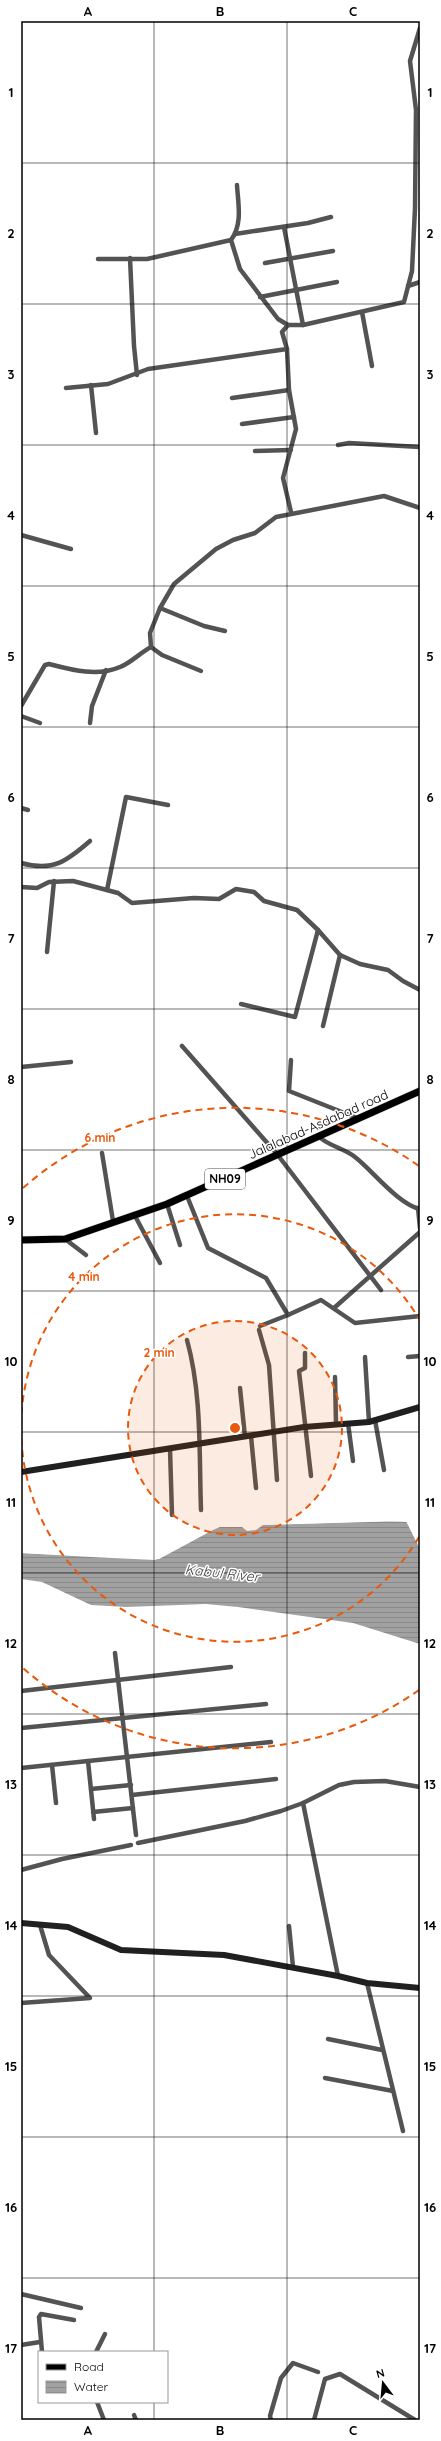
<svg xmlns="http://www.w3.org/2000/svg" width="441" height="2441" viewBox="0 0 441 2441" font-family="Quicksand,sans-serif">
<defs>
<pattern id="water-rules" width="6" height="5" patternUnits="userSpaceOnUse"><rect width="6" height="5" fill="#a1a1a1"/><path d="M0 2.5h6" fill="none" stroke="#898989"/></pattern>
</defs>
<rect width="100%" height="100%" fill="#fff"/>
<polygon fill="url(#water-rules)" points="385,1521 407,1522 420,1549 420,1644 353,1623 238,1607 206,1604 126,1607 91,1605 42,1582 21,1579 21,1553 159,1559 213,1530 220,1527 242,1527 247,1531 256,1530 263,1525"/>
<g fill="#fff">
<polygon points="406,1519 411,1524 420,1549 406,1521 260,1525 293,1521"/>
<polygon points="21,1551 160,1557 160,1558 155,1560 91,1557 21,1553"/>
</g>
<g fill="none" stroke-linecap="round" stroke-linejoin="round">
<g stroke="#dbdbdb" stroke-width="8">
<polyline id="primary" points="21,1240 65,1239 167,1204 420,1091"/>
</g>
<g stroke="#535353" stroke-width="4.5">
<path d="M 237,185 C 238,203 243,224 231,240 L 240,269 L 278,319 L 288,325"/>
<polyline points="284,227 303,325"/>
<polyline points="235,234 308,223 331,217"/>
<polyline points="130,258 134,346 137,375"/>
<polyline points="98,259 147,259 231,240"/>
<polyline points="265,263 333,251"/>
<polyline points="408,286 420,282"/>
<polyline points="260,297 337,282"/>
<polyline points="362,312 372,366"/>
<polyline points="91,385 96,433"/>
<polyline points="66,388 108,384 148,369 287,349"/>
<polyline points="232,398 289,390"/>
<polyline points="242,424 294,417"/>
<polyline points="338,445 349,443 420,447"/>
<polyline points="255,451 291,450"/>
<polyline points="291,512 283,478 296,429 289,390 287,349 282,332 288,325 303,325 404,302 412,271 415,208 416,110 410,61 420,28"/>
<polyline points="21,535 71,549"/>
<polyline points="160,608 204,626 225,631"/>
<polyline points="151,647 162,655 201,671"/>
<path d="M 21,706 L 45,665 L 49,664 C 72,670 97,677 120,667 C 131,663 141,652 151,647 L 150,633 L 160,608 L 174,584 L 216,549 L 233,540 L 255,533 L 276,517 L 384,496 L 420,508"/>
<polyline points="21,716 40,723"/>
<polyline points="90,723 92,706 106,670"/>
<polyline points="21,808 28,810"/>
<path d="M 21,863 C 53,872 67,861 90,841"/>
<polyline points="21,887 37,888 49,882 73,881 118,893 132,903 194,898 219,899 236,889 254,892 264,901 297,910 318,930 340,955 360,964 388,970 403,981 420,990"/>
<polyline points="107,890 126,797 168,805"/>
<polyline points="47,952 54,881"/>
<polyline points="241,1004 295,1017 318,930"/>
<polyline points="323,1026 340,955"/>
<polyline points="182,1046 277,1154 381,1290"/>
<polyline points="291,1060 289,1091 357,1118"/>
<polyline points="21,1067 71,1062"/>
<path d="M 318,1136 C 328,1146 344,1148 355,1157 C 373,1171 398,1204 420,1209"/>
<polyline points="102,1153 113,1221"/>
<polyline points="187,1196 208,1248 266,1278 288,1315 321,1300 355,1323 420,1316"/>
<polyline points="167,1204 180,1245"/>
<polyline points="418,1208 420,1228"/>
<polyline points="134,1214 160,1263"/>
<polyline points="65,1239 86,1255"/>
<polyline points="334,1308 420,1232"/>
<polyline points="260,1326 288,1315"/>
<polyline points="259,1330 269,1365 277,1480"/>
<path d="M 187,1340 C 202,1394 199,1454 201,1510"/>
<polyline points="305,1353 305,1368 299,1371 311,1476"/>
<polyline points="365,1357 369,1422"/>
<polyline points="408,1357 420,1356"/>
<polyline points="335,1377 336,1424"/>
<polyline points="240,1388 245,1437"/>
<polyline points="375,1420 384,1470"/>
<polyline points="348,1423 353,1461"/>
<polyline points="251,1436 256,1488"/>
<polyline points="170,1449 172,1515"/>
<polyline points="115,1653 136,1835"/>
<polyline points="21,1691 231,1667"/>
<polyline points="21,1728 266,1704"/>
<polyline points="88,1761 94,1819"/>
<polyline points="52,1765 56,1803"/>
<polyline points="21,1768 271,1742"/>
<polyline points="91,1789 131,1785"/>
<polyline points="132,1795 276,1779"/>
<polyline points="303,1803 338,1976"/>
<polyline points="93,1812 133,1808"/>
<polyline points="138,1843 245,1821 281,1811 303,1803 339,1785 354,1782 385,1781 420,1787"/>
<polyline points="21,1870 62,1859 131,1845"/>
<polyline points="289,1926 293,1967"/>
<polyline points="367,1983 403,2131"/>
<polyline points="21,2003 90,1998 49,1955 40,1925"/>
<polyline points="328,2039 382,2050"/>
<polyline points="325,2078 393,2091"/>
<polyline points="21,2294 81,2308"/>
<polyline points="21,2345 40,2342"/>
<polyline points="42,2352 39,2317 41,2314 74,2320"/>
<polyline points="96,2352 105,2334"/>
<polyline points="97,2402 104,2420"/>
<polyline points="134,2415 136,2420"/>
<polyline points="271,2420 270,2416 281,2378 293,2363 318,2372"/>
<polyline points="314,2420 325,2379 340,2374 415,2420"/>
</g>
<g stroke="#202020" stroke-width="6">
<polyline points="21,1472 304,1427 369,1422 420,1407"/>
<polyline points="21,1923 68,1927 121,1950 224,1955 338,1976 367,1983 420,1988"/>
</g>
<use href="#primary" stroke="#000" stroke-width="7"/>
</g>
<path fill="none" stroke="#000" stroke-width="1" stroke-opacity="0.55" d="M 154,21 L 154,2352M 287,21 L 287,2420M 21,163 L 420,163M 21,304 L 420,304M 21,445 L 420,445M 21,586 L 420,586M 21,727 L 420,727M 21,868 L 420,868M 21,1009 L 420,1009M 21,1150 L 420,1150M 21,1291 L 420,1291M 21,1432 L 420,1432M 21,1573 L 420,1573M 21,1714 L 420,1714M 21,1855 L 420,1855M 21,1996 L 420,1996M 21,2137 L 420,2137M 21,2278 L 420,2278M 154,2402 L 154,2420"/>
<circle cx="235" cy="1428" r="107" fill="#e8590c" fill-opacity=".12"/>
<g fill="none" stroke="#e8590c" stroke-width="2" stroke-dasharray="7 5">
<circle cx="235" cy="1428" r="107"/>
<path d="M419 1537A214 214 0 0 1 21 1430M21 1426A214 214 0 0 1 419 1319"/>
<path d="M419 1690A320 320 0 0 1 23 1668M23 1188A320 320 0 0 1 419 1166"/>
</g>
<g text-anchor="middle" stroke-width="3" stroke-linejoin="round" paint-order="stroke">
<rect fill="#fff" stroke="#4c4c4c" stroke-width="1" x="205" y="1169" width="40" height="20" rx="3"/>
<g font-size="12" font-weight="bold" fill="#000">
<text x="225" y="1183">NH09</text>
</g>
<g font-size="13" fill="#000" stroke="#fff">
<text transform="translate(318 1124) rotate(-24)" y="5">Jalalabad-Asdabad road</text>
</g>
<g font-size="14" font-style="italic" fill="#424242" stroke="#fff">
<text transform="translate(222 1573) rotate(6)" y="5">Kabul River</text>
</g>
</g>
<circle cx="235" cy="1428" r="6" fill="#e8590c" stroke="#fff" stroke-width="2"/>
<g font-size="12" text-anchor="middle" font-weight="bold" fill="#e8590c" stroke="#fff" stroke-width="3" stroke-linejoin="round" paint-order="stroke">
<text x="100" y="1142">6 min</text>
<text x="84" y="1281">4 min</text>
<text x="159" y="1357">2 min</text>
</g>
<rect width="441" height="2441" fill="none" stroke="#ffffff" stroke-width="44"/>
<rect x="38" y="2351" width="130" height="52" fill="#ffffff" stroke="#999999"/>
<rect x="46" y="2364" width="20" height="6" fill="#000000" stroke="#999999"/>
<text x="74" y="2371" font-size="12" fill="#000000">Road</text>
<rect x="46" y="2381" width="20" height="12" fill="url(#water-rules)" stroke="#999999"/>
<text x="74" y="2391" font-size="12" fill="#000000">Water</text>
<g transform="translate(383 2383) rotate(344)" stroke="#ffffff" stroke-width="3" paint-order="stroke">
<path d="M0-3L7 15L0 10L-7 15Z" fill="#000000"/>
<text y="-6" font-size="11" font-weight="bold" text-anchor="middle" fill="#000000">N</text>
</g>
<rect x="22" y="22" width="397" height="2397" fill="none" stroke="#000" stroke-width="1.5"/>
<g font-size="13" text-anchor="middle" font-weight="bold" fill="#000">
<text x="88" y="16">A</text>
<text x="220" y="16">B</text>
<text x="353" y="16">C</text>
<text x="11" y="97">1</text>
<text x="430" y="97">1</text>
<text x="11" y="238">2</text>
<text x="430" y="238">2</text>
<text x="11" y="379">3</text>
<text x="430" y="379">3</text>
<text x="11" y="520">4</text>
<text x="430" y="520">4</text>
<text x="11" y="661">5</text>
<text x="430" y="661">5</text>
<text x="11" y="802">6</text>
<text x="430" y="802">6</text>
<text x="11" y="943">7</text>
<text x="430" y="943">7</text>
<text x="11" y="1084">8</text>
<text x="430" y="1084">8</text>
<text x="11" y="1225">9</text>
<text x="430" y="1225">9</text>
<text x="11" y="1366">10</text>
<text x="430" y="1366">10</text>
<text x="11" y="1507">11</text>
<text x="430" y="1507">11</text>
<text x="11" y="1648">12</text>
<text x="430" y="1648">12</text>
<text x="11" y="1789">13</text>
<text x="430" y="1789">13</text>
<text x="11" y="1930">14</text>
<text x="430" y="1930">14</text>
<text x="11" y="2071">15</text>
<text x="430" y="2071">15</text>
<text x="11" y="2212">16</text>
<text x="430" y="2212">16</text>
<text x="11" y="2353">17</text>
<text x="430" y="2353">17</text>
<text x="88" y="2435">A</text>
<text x="220" y="2435">B</text>
<text x="353" y="2435">C</text>
</g>
</svg>
